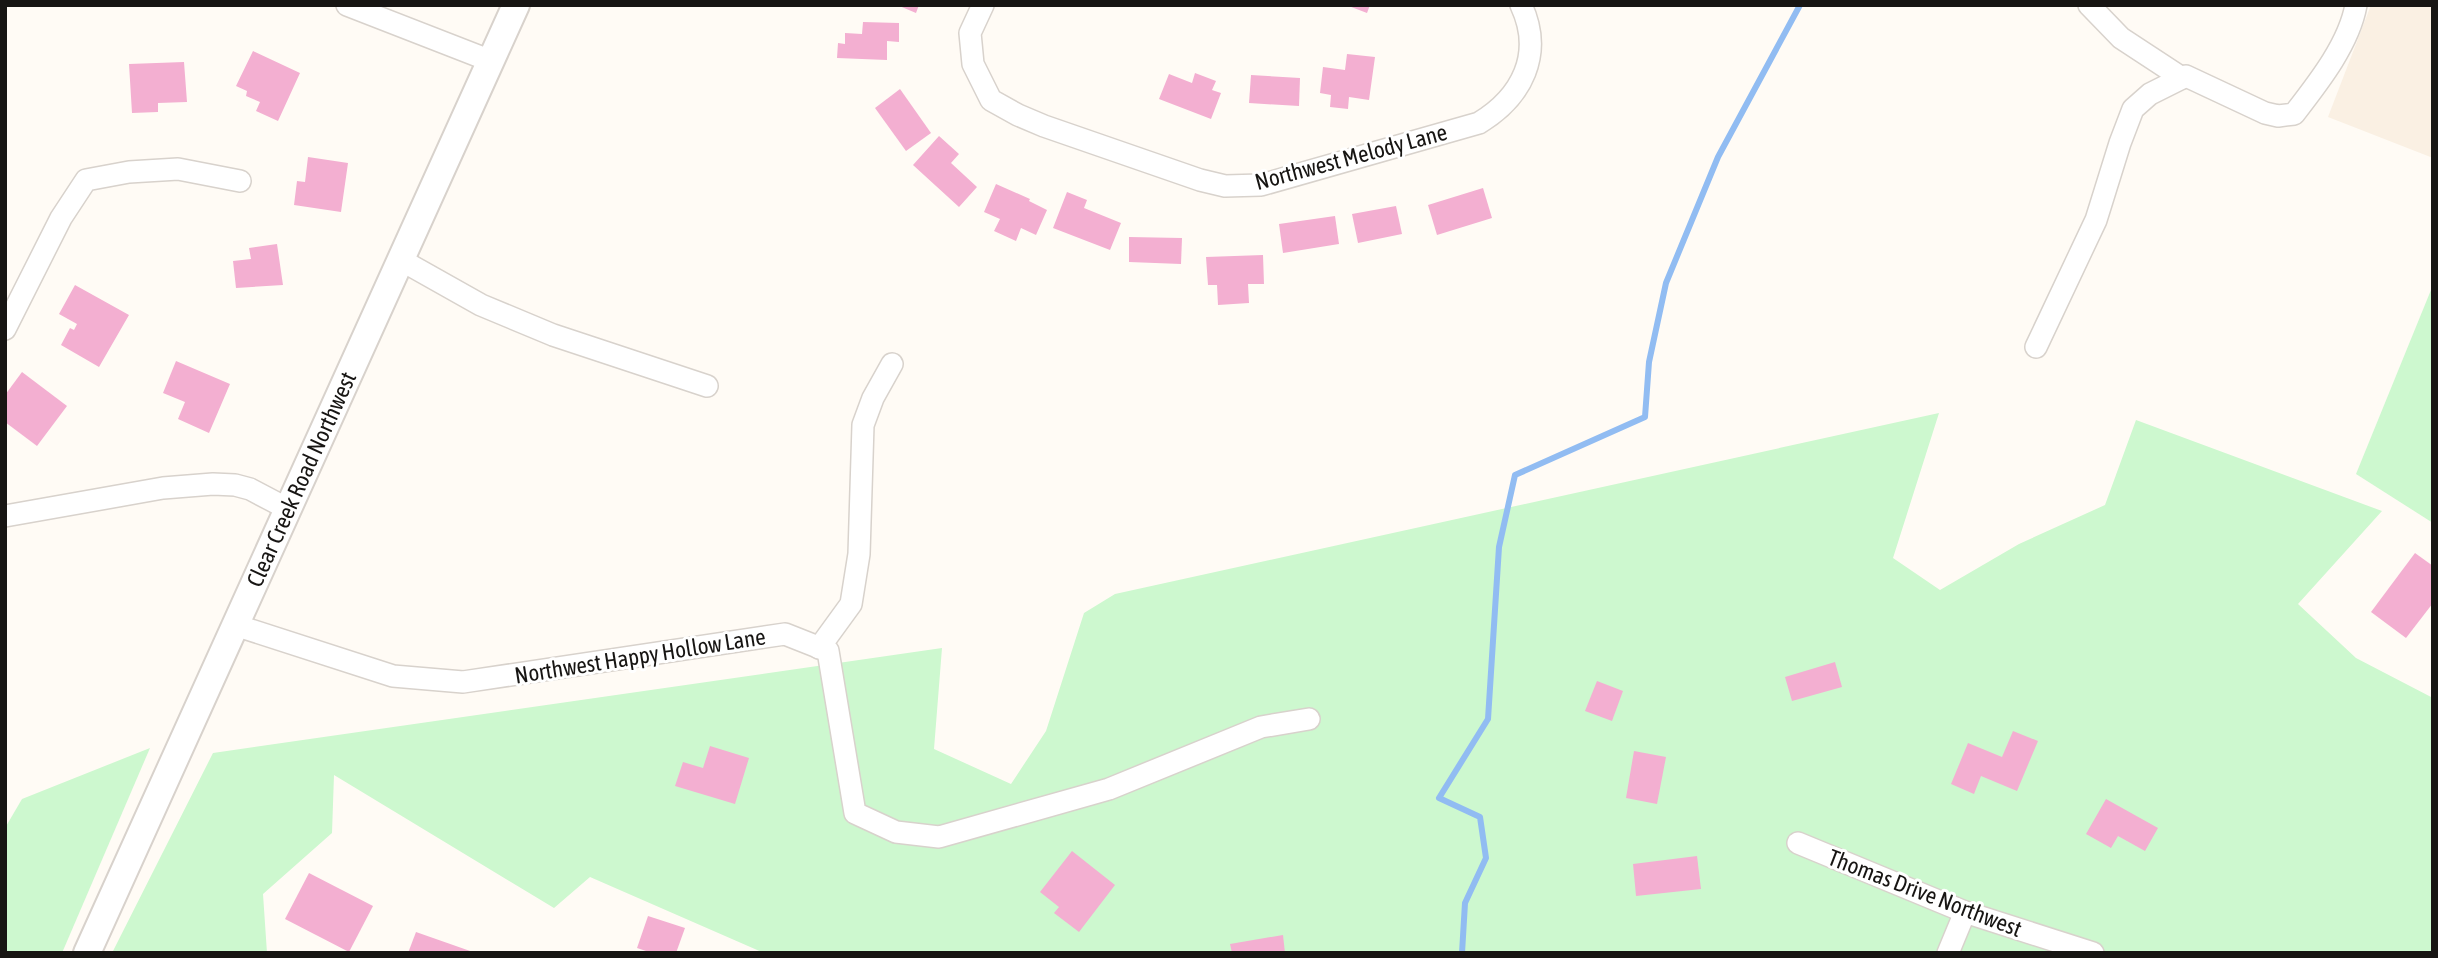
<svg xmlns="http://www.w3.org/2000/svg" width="2438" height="958" viewBox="0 0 2438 958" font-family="'Asap Condensed',sans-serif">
<rect width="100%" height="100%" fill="#fffbf5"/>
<polygon fill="#faf0e3" points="2371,5 2433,5 2433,158 2328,117"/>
<g fill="#cdf8cf">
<polygon points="2433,285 2433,523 2356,474"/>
<polygon points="1939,413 1893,558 1940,590 2019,544 2105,505 2136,420 2382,511 2298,604 2356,658 2433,698 2433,953 764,953 590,877 554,908 334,775 332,833 263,894 267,953 112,953 213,753 942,648 934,749 1011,784 1046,731 1084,613 1115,594"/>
<polygon points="150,748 62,953 5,953 5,828 22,799"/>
</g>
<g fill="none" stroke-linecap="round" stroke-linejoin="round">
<polyline stroke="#91bcf2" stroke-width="6" points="1462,953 1465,903 1486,858 1480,817 1439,798 1488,719 1499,547 1515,475 1645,417 1649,362 1666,283 1718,157 1800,5"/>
</g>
<g fill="#f3afd1">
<polygon points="897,5 919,5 916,13"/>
<polygon points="1346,5 1370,5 1367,13"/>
<polygon points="863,22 899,23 899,42 887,41 887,60 837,58 838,43 845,44 845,33 862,34"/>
<polygon points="253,51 300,73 278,121 256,111 260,102 246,96 247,91 236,86"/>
<polygon points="1347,54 1375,57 1369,100 1349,97 1348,109 1330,107 1331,95 1320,93 1323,67 1345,70"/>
<polygon points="184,62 187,102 158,103 158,112 132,113 129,64"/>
<polygon points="1195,73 1216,81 1212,90 1221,93 1211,119 1159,99 1169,74 1192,83"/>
<polygon points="1251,75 1300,78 1299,106 1249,103"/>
<polygon points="900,89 931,133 906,151 875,108"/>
<polygon points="939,136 959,154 951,163 977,187 959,207 913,165"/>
<polygon points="308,157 348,163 341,212 294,205 297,181 305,182"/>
<polygon points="996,184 1030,199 1029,201 1047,210 1036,235 1021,228 1016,241 994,231 1000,219 984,212"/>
<polygon points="1483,188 1492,218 1437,235 1428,205"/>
<polygon points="1067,192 1087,200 1084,208 1121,223 1110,250 1053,228"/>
<polygon points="1396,206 1402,234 1358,243 1352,214"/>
<polygon points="1335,216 1339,244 1283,253 1279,224"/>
<polygon points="1129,237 1182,238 1181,264 1129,262"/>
<polygon points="277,244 283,285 236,288 233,261 251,259 249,248"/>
<polygon points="1263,255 1264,284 1248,284 1249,303 1218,305 1217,285 1208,285 1206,257"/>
<polygon points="75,285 129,315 99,367 61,345 70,328 74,330 77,324 59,314"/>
<polygon points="176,361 230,384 209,433 178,419 185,402 163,393"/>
<polygon points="22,372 67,406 37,446 5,422 5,395"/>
<polygon points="2415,553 2433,566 2433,603 2406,638 2371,612"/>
<polygon points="1835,662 1842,687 1792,701 1785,677"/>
<polygon points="1597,681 1623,691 1612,721 1585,711"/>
<polygon points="2013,731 2038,741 2017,791 1981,776 1974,794 1951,784 1968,743 2002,757"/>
<polygon points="710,746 749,758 735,804 675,786 683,762 703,768"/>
<polygon points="1634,751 1666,757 1657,804 1626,798"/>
<polygon points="2106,799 2158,828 2145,851 2118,836 2111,848 2086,834"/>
<polygon points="1072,851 1115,885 1079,932 1054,913 1059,907 1040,892"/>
<polygon points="1697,856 1701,889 1636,896 1633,864"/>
<polygon points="309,873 373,906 349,952 285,919"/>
<polygon points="648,916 685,928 676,953 652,953 637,948"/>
<polygon points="416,932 473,952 473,953 408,953"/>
<polygon points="1283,935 1285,953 1232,953 1230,944"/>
</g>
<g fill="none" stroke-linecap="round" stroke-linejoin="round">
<g stroke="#d8d2cc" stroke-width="24">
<g id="minor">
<polyline points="347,5 491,61"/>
<path d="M 983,5 L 970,33 L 973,64 L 991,100 L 1018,115 L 1044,126 L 1200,180 L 1225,186 L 1261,185 L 1479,123 C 1522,97 1544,54 1521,5"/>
<polyline points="2089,5 2121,38 2182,78"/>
<polyline points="401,260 481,305 553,335 707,386"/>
<polyline points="5,329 61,218 86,180 129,172 178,169 240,181"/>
<path d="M 2036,347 L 2096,220 L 2120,143 L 2133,109 L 2150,94 L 2186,76 L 2265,113 L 2278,116 L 2294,114 C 2318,83 2349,44 2356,5"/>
<polyline points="5,516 163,488 213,484 235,485 250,489 288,509"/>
<polyline points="235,625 393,676 463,682 785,634 828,651 855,813 896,832 939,837 1109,789 1261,727 1309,719"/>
<polyline points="819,648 851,604 859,554 863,425 873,398 892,364"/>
<polyline points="1798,843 1965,912 2093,953"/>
<polyline points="1948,953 1965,912"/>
</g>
</g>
<g stroke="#d8d2cc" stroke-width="30">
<g id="major">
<path id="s1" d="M 87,953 L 516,5"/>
</g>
</g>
<use href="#minor" stroke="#fff" stroke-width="21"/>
<use href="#major" stroke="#fff" stroke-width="26"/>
</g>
<g text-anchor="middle" stroke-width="6" stroke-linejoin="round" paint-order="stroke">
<g font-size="23" fill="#171513" stroke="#fff">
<text transform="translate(1351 157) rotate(-15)" y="8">Northwest Melody Lane</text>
<text dy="8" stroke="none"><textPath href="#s1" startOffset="520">Clear Creek Road Northwest</textPath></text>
<text transform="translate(640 656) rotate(-9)" y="8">Northwest Happy Hollow Lane</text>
<text transform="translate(1925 893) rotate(21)" y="8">Thomas Drive Northwest</text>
</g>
</g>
<rect width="2438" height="958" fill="none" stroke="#171513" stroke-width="14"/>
</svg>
